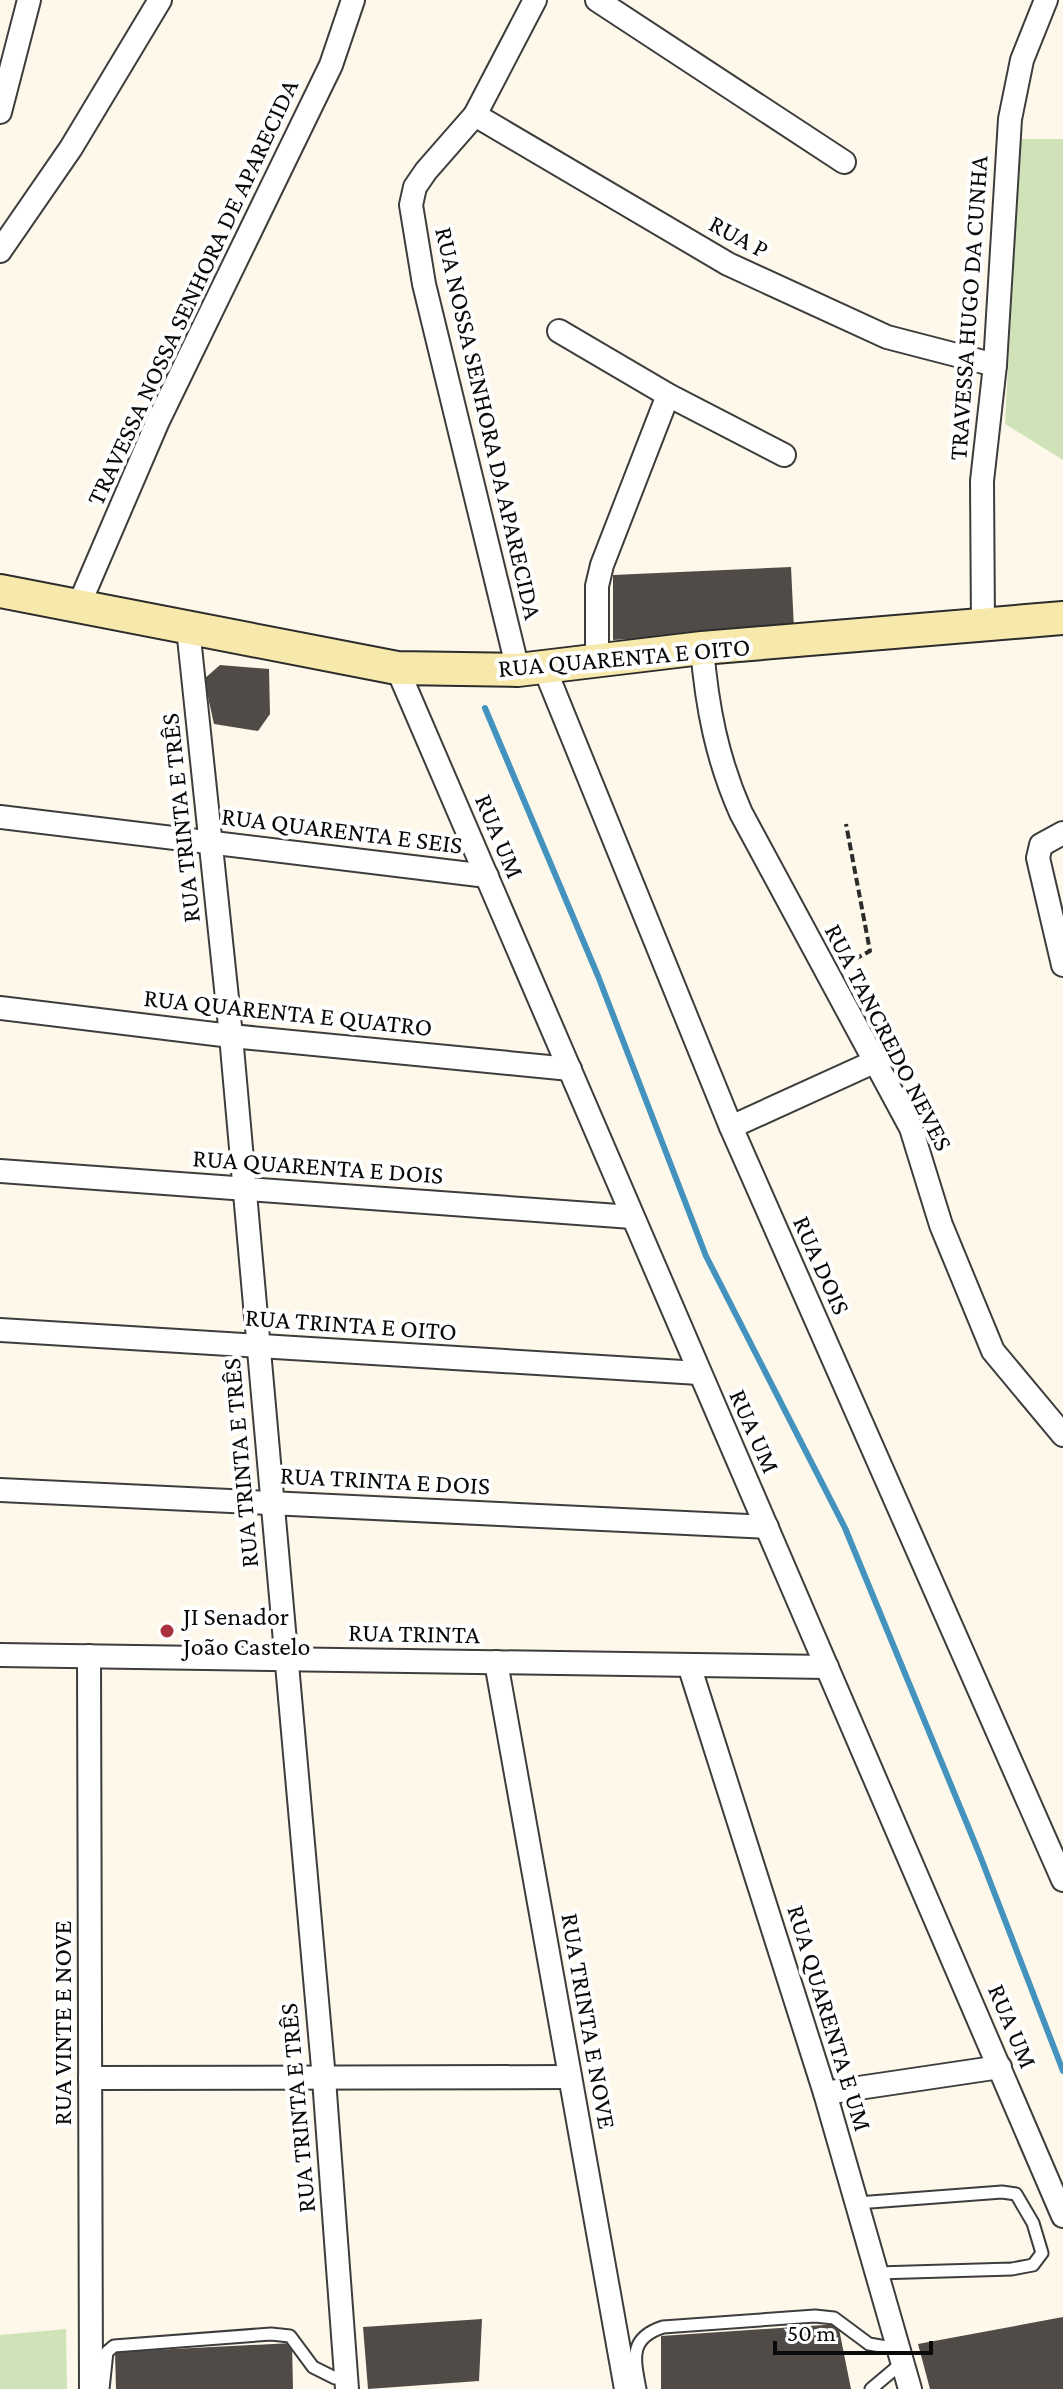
<svg xmlns="http://www.w3.org/2000/svg" width="1063" height="2389" viewBox="0 0 1063 2389" font-family="'Crimson Pro',serif">
<rect width="100%" height="100%" fill="#fdf8ea"/>
<g fill="#d0e3b8">
<polygon points="1020,139 1063,139 1063,460 1005,424"/>
<polygon points="66,2329 67,2389 0,2389 0,2335"/>
</g>
<g fill="none" stroke-linecap="round" stroke-linejoin="round">
<polyline stroke="#4393be" stroke-width="6" points="485,708 598,976 706,1256 845,1528 979,1853 1063,2071"/>
</g>
<g fill="#514b48">
<polygon points="791,567 794,629 613,640 613,575"/>
<polygon points="220,665 269,669 270,714 258,731 214,724 204,679"/>
<polygon points="1063,2317 1063,2389 930,2389 918,2344"/>
<polygon points="482,2319 479,2381 368,2389 363,2327"/>
<polygon points="838,2324 851,2389 661,2389 661,2336"/>
<polygon points="292,2343 293,2389 116,2389 115,2352"/>
</g>
<g fill="none" stroke-linecap="round" stroke-linejoin="round">
<g stroke="#3d3d3d" stroke-width="15">
<g id="service">
<polyline points="857,2203 1002,2192 1016,2194 1033,2223 1042,2253 1033,2265 1012,2269 877,2273"/>
<polyline points="103,2389 107,2352 114,2346 271,2334 290,2336 313,2367 335,2378 346,2378"/>
<path d="M 640,2389 C 634,2358 629,2338 663,2327 L 815,2316 L 834,2318 L 869,2344 L 898,2349"/>
<polyline points="871,2389 903,2362"/>
</g>
</g>
<g stroke="#3d3d3d" stroke-width="26">
<g id="minor">
<polyline points="597,0 844,162"/>
<polyline points="0,112 29,0"/>
<polyline points="475,115 728,264 887,337 995,365"/>
<polyline points="0,251 71,148 160,0"/>
<polyline points="559,331 668,395 784,455"/>
<polyline points="78,607 158,421 331,65 353,0"/>
<polyline points="983,626 982,481 995,365 1010,119 1022,60 1046,0"/>
<polyline points="188,628 231,1036 324,2079 347,2389"/>
<path d="M 702,648 C 707,707 717,759 741,813 L 911,1128 L 941,1225 L 993,1351 L 1063,1435"/>
<polyline points="597,660 597,586 602,565 668,395"/>
<polyline points="544,667 731,1127 1063,1880"/>
<polyline points="397,668 1063,2216"/>
<polyline points="518,670 424,284 411,205 415,187 426,171 475,115 535,0"/>
<polyline points="0,817 487,876"/>
<polyline points="1063,833 1041,845 1038,858 1063,965"/>
<polyline points="0,1008 231,1036 570,1069"/>
<polyline points="731,1127 876,1061"/>
<polyline points="0,1171 632,1217"/>
<polyline points="0,1330 699,1373"/>
<polyline points="0,1490 767,1527"/>
<polyline points="0,1655 827,1667"/>
<polyline points="89,1656 91,2389"/>
<polyline points="496,1662 626,2389"/>
<polyline points="689,1665 825,2093 910,2389"/>
<polyline points="90,2078 570,2077"/>
<polyline points="825,2093 1000,2067"/>
</g>
</g>
<g stroke="#2c2c2c" stroke-width="36">
<polyline id="secondary" points="0,591 397,668 518,670 702,648 1063,618"/>
</g>
<polyline stroke="#2c2c2c" stroke-width="4" stroke-dasharray="8 4" stroke-linecap="butt" points="844,965 870,951 846,824"/>
<use href="#service" stroke="#fff" stroke-width="11"/>
<use href="#minor" stroke="#fff" stroke-width="22"/>
<use href="#secondary" stroke="#f6e9ab" stroke-width="32"/>
</g>
<circle fill="#aa323f" stroke="#fff" stroke-width="3" cx="167" cy="1631" r="8"/>
<g text-anchor="middle" stroke-width="8" stroke-linejoin="round" paint-order="stroke">
<g font-size="26" fill="#0a0a0a" stroke="#fff">
<text transform="translate(739 236) rotate(28)" y="9">RUA P</text>
<text transform="translate(192 292) rotate(-65)" y="9">TRAVESSA NOSSA SENHORA DE APARECIDA</text>
<text transform="translate(968 308) rotate(-86)" y="9">TRAVESSA HUGO DA CUNHA</text>
<text transform="translate(489 423) rotate(77)" y="9">RUA NOSSA SENHORA DA APARECIDA</text>
<text transform="translate(624 657) rotate(-5)" y="9">RUA QUARENTA E OITO</text>
<text transform="translate(180 818) rotate(-96)" y="9">RUA TRINTA E TRÊS</text>
<text transform="translate(342 830) rotate(7)" y="9">RUA QUARENTA E SEIS</text>
<text transform="translate(500 836) rotate(67)" y="9">RUA UM</text>
<text transform="translate(288 1012) rotate(6)" y="9">RUA QUARENTA E QUATRO</text>
<text transform="translate(889 1037) rotate(63)" y="9">RUA TANCREDO NEVES</text>
<text transform="translate(318 1166) rotate(4)" y="9">RUA QUARENTA E DOIS</text>
<text transform="translate(822 1265) rotate(66)" y="9">RUA DOIS</text>
<text transform="translate(351 1324) rotate(4)" y="9">RUA TRINTA E OITO</text>
<text transform="translate(755 1431) rotate(66)" y="9">RUA UM</text>
<text transform="translate(240 1463) rotate(-95)" y="9">RUA TRINTA E TRÊS</text>
<text transform="translate(385 1480) rotate(3)" y="9">RUA TRINTA E DOIS</text>
<text transform="translate(414 1633) rotate(1)" y="9">RUA TRINTA</text>
<text transform="translate(830 2018) rotate(73)" y="9">RUA QUARENTA E UM</text>
<text transform="translate(589 2021) rotate(80)" y="9">RUA TRINTA E NOVE</text>
<text transform="translate(62 2023) rotate(-90)" y="9">RUA VINTE E NOVE</text>
<text transform="translate(1013 2026) rotate(67)" y="9">RUA UM</text>
<text transform="translate(297 2108) rotate(-95)" y="9">RUA TRINTA E TRÊS</text>
</g>
<g font-size="26" fill="#0a0a0a" stroke="#fff" text-anchor="start">
<text x="183" y="1625">JI Senador<tspan x="183" dy="30">João Castelo</tspan></text>
</g>
</g>
<path d="M775 2341v12h156v-12" fill="none" stroke="#0a0a0a" stroke-width="4"/>
<text x="787" y="2341" font-size="24" fill="#0a0a0a" stroke="#ffffff" stroke-width="6" paint-order="stroke">50 m</text>
</svg>
